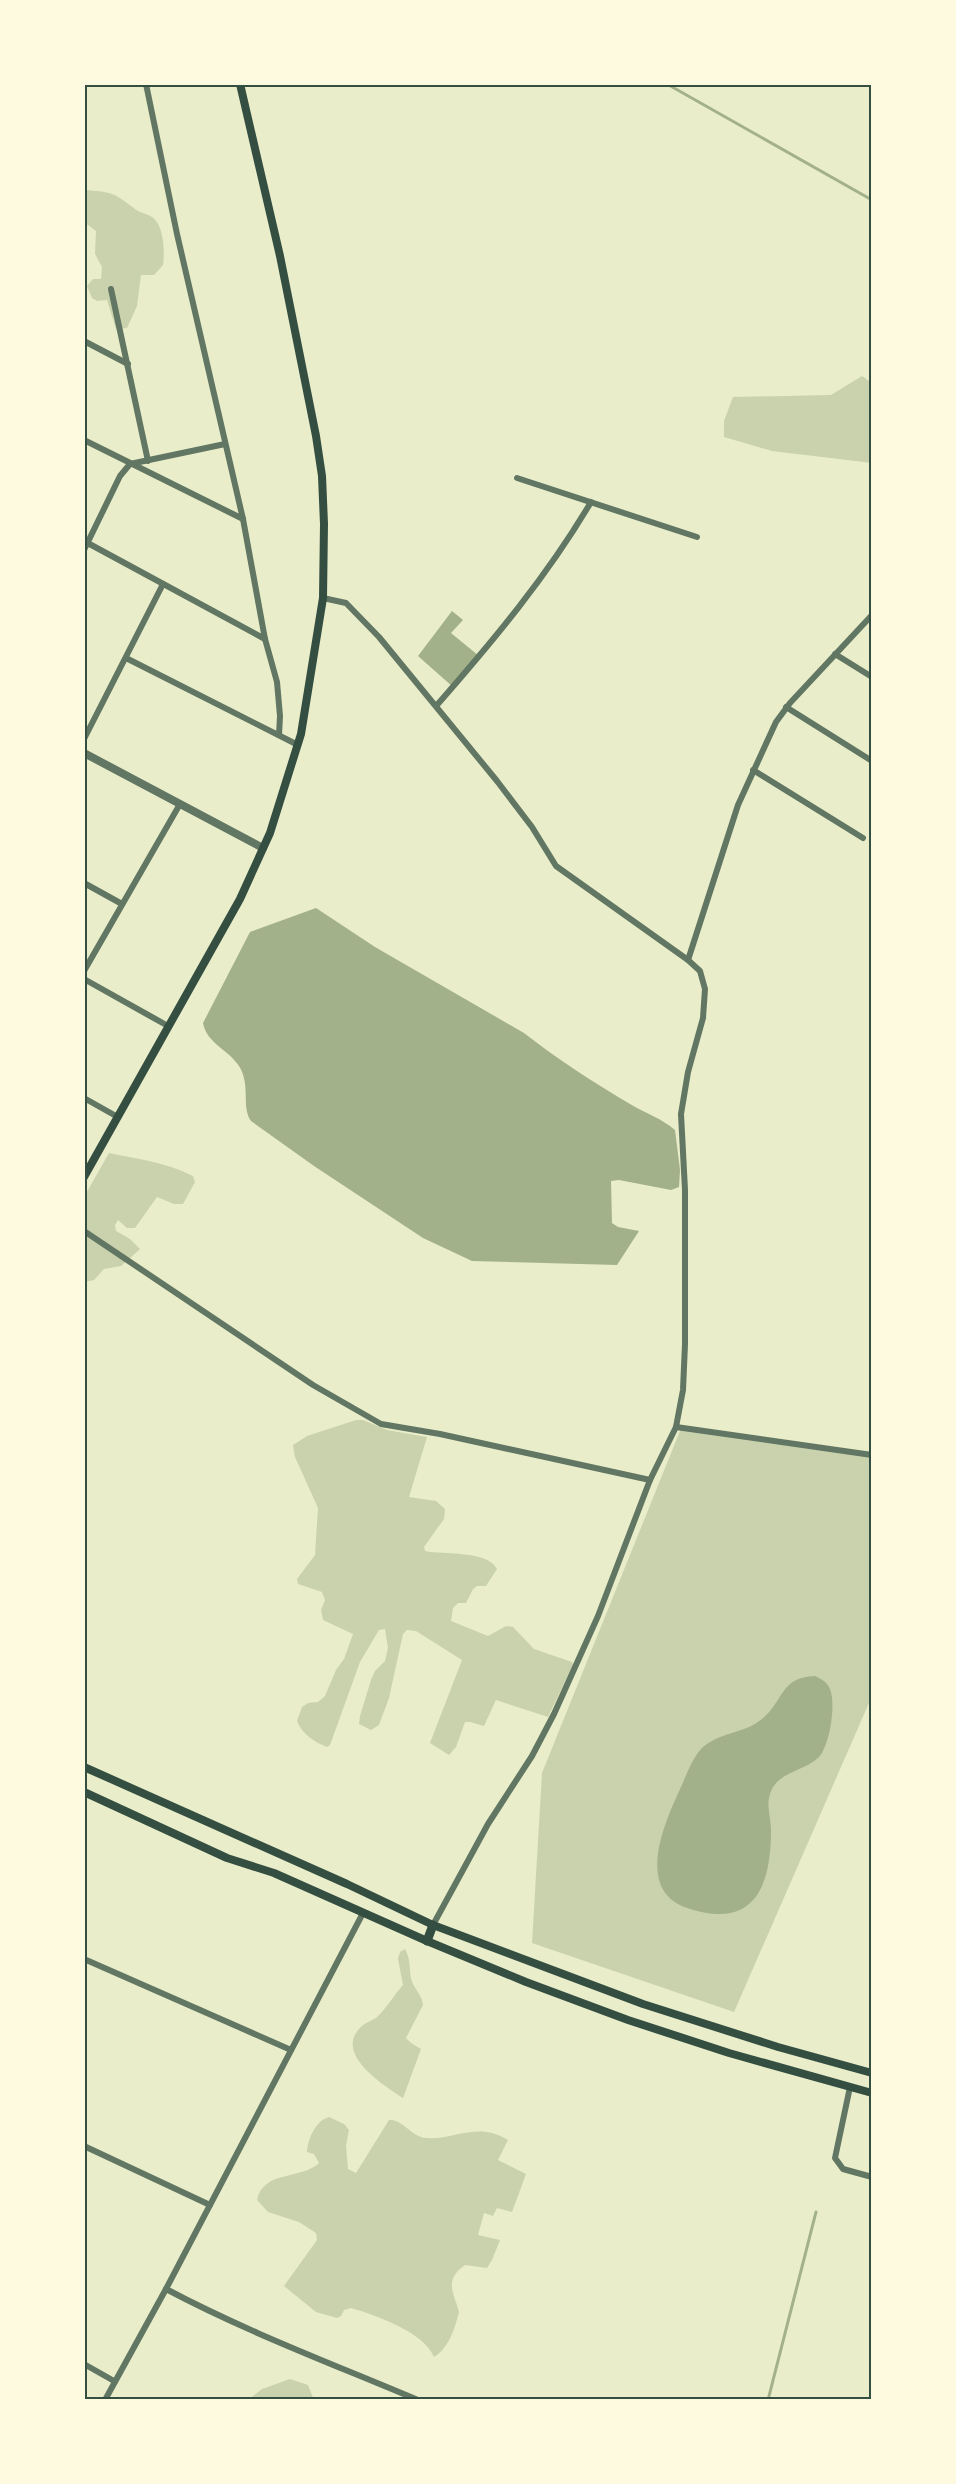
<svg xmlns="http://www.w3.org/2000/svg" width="956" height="2484" viewBox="0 0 956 2484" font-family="'Varela Round',sans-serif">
<rect width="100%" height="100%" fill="#e9edc9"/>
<g fill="#cad2ad">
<path d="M 84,190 C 112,192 113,192 135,209 C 140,213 146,213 152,217 C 164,225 165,252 163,265 L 154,275 L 141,275 L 137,306 L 127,328 L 116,329 L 107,300 L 97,301 L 92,298 L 87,286 L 93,279 L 101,279 L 102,267 L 95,254 L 96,231 L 84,222 Z"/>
<polygon points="862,376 872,383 872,463 772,451 724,437 724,421 733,397 831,395"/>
<path d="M 109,1153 C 138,1159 165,1162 193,1176 L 195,1182 L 183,1204 L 174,1204 L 157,1197 L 135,1228 L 127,1228 L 118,1220 L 115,1225 L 116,1231 L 130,1239 L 140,1249 L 121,1266 L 104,1269 L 94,1280 L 84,1282 L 84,1197 Z"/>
<path d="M 356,1420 L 363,1420 L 387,1430 L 427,1437 L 409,1497 L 436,1501 L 445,1509 L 444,1519 L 424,1547 L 425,1551 C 443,1555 488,1550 497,1569 L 486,1586 L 477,1586 L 473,1589 L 466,1603 L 458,1603 L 453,1608 L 451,1621 L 488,1636 L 506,1626 L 513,1627 L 534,1649 L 572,1662 L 573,1665 L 548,1717 L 496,1700 L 484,1726 L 470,1722 L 465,1722 L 456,1747 L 449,1755 L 430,1743 L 462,1660 L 416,1631 L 407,1630 L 403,1634 L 389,1698 L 379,1725 L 371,1730 L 359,1724 L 360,1716 L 371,1680 L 375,1671 L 385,1661 L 388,1648 L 385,1629 L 379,1630 L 360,1662 L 330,1745 L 327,1747 C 313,1741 303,1735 297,1721 L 302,1707 L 308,1703 L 318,1702 L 325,1696 L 336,1670 L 344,1659 L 353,1634 L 323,1620 L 321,1610 L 325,1600 L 322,1592 L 298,1584 L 297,1579 L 315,1555 L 318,1508 L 295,1457 L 293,1445 L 307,1436 Z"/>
<polygon points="682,1426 872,1455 872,1696 734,2012 532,1943 542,1773"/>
<path d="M 405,1949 C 411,1960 409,1967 411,1978 C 413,1988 422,1994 423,2005 L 406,2038 L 411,2043 L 421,2049 L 403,2098 C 384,2086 334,2054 360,2028 C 364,2023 371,2021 376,2018 C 386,2009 394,1995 403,1985 L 398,1959 L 400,1952 Z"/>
<path d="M 329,2117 L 344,2124 L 349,2130 L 346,2146 L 348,2169 L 356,2173 L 389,2120 L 393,2120 C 405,2123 413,2137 426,2138 C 456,2140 477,2121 508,2140 L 498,2160 L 526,2174 L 512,2212 L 497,2208 L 493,2216 L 484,2213 L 478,2235 L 500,2240 L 492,2260 L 487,2268 L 465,2265 C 443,2281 454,2292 459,2312 C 455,2328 449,2348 434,2357 C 424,2332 375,2315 351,2308 L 344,2310 L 341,2316 L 337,2318 L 316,2312 L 284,2286 L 317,2240 L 316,2233 L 299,2222 L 268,2212 L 257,2200 C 263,2170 301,2180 319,2163 L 314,2154 L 307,2152 C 308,2139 315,2121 329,2117 Z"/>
<polygon points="290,2379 308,2385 314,2400 248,2400 262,2389"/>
</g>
<g fill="#a3b18a">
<polygon points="452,611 463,620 451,633 479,656 453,687 418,656"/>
<path d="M 316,908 L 375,947 L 524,1033 C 557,1059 593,1082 630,1104 C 645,1113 661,1118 675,1130 L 680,1170 L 679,1187 L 671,1190 L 619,1180 L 611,1181 L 612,1223 L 618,1227 L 639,1231 L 617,1265 L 472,1261 L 423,1238 L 314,1166 L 251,1121 C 241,1107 251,1085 239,1066 C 228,1049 207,1044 203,1023 L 250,932 Z"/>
<path d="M 815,1676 C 821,1679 826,1681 829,1687 C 837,1701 830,1745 819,1757 C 804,1772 777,1771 770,1794 C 766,1806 771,1818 771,1830 C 771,1889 753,1930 687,1908 C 634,1890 665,1822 680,1789 C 686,1776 692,1759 701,1749 C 718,1732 744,1734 762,1719 C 784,1701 780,1677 815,1676 Z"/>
</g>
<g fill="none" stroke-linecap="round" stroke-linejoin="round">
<g stroke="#a3b18a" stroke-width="3">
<polyline points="667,84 872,200"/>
<polyline points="768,2400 816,2212"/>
</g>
<g stroke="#617663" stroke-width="6">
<polyline points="146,84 177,234 243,519 265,639 277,682 280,716 279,735"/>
<polyline points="111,289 148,461"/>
<polyline points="84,341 128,364"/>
<polyline points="84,440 243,519"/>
<polyline points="517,478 697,537"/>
<polyline points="84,541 265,639"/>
<polyline points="84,550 120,476 130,464 225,444"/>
<polyline points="323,598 346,603 379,637 497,781 532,827 556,866 688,960 700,971 705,989 703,1018 688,1072 681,1114 685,1190 685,1344 683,1390 676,1427 650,1480 598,1616 554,1714 532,1756 488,1824 433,1925"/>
<polyline points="835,654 872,677"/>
<polyline points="126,658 298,745"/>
<path d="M 437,705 C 493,641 548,575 591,502"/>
<polyline points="786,707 872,761"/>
<polyline points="84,739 163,584"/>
<polyline points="753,770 863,838"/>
<polyline points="84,883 122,904"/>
<polyline points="688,960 738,805 776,722 790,703 872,615"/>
<polyline points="84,971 180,804"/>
<polyline points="84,979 168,1026"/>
<polyline points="84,1098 116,1116"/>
<polyline points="84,1231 313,1385 381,1424 440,1434 650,1480"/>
<polyline points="676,1427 872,1455"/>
<polyline points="84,1959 291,2050"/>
<polyline points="850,2087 835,2158 843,2169 872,2177"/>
<polyline points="84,2146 210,2205"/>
<path d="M 166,2289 C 247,2332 333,2364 418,2400"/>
<polyline points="84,2364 114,2381"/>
<polyline points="105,2400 166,2289 363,1913"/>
</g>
<polyline stroke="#617663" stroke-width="8" points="84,753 263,848"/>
<g stroke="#344e41" stroke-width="8">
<polyline points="84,1177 240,899 270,833 301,734 323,598 324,524 322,476 316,436 280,256 240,84"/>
<polyline points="84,1767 347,1884 433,1925 643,2004 778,2047 872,2073"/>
<polyline points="84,1792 227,1858 274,1873 427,1941 526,1982 628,2020 729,2053 872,2093"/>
</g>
<polyline stroke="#344e41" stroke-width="9" points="427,1941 433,1925"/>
</g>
<rect width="956" height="2484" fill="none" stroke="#fefae0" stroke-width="171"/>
<rect x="86" y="86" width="784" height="2312" fill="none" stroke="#344e41" stroke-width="2"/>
</svg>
